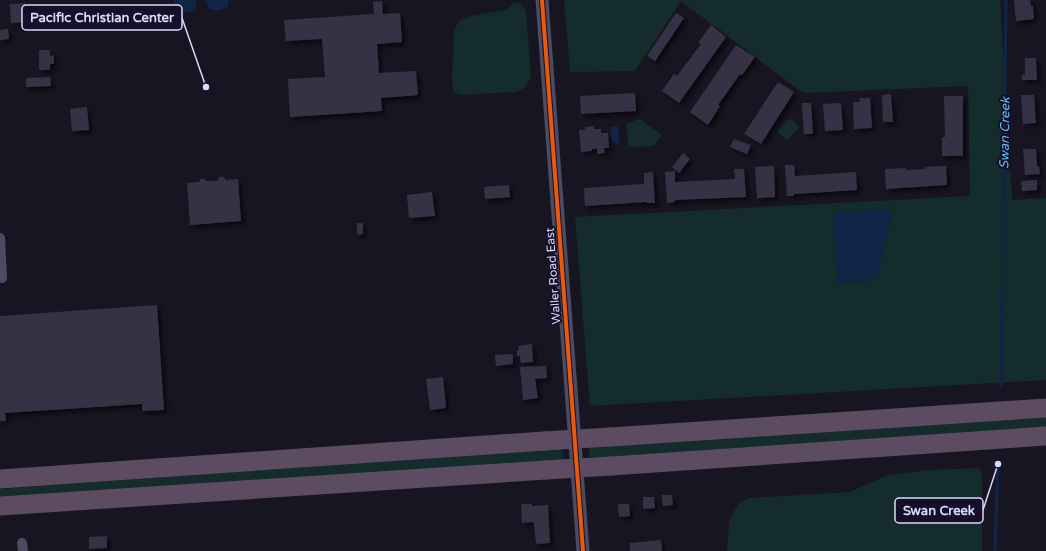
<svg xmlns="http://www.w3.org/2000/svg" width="1046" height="551" viewBox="0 0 1046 551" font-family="'Varela Round',sans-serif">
<defs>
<filter id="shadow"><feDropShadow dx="3.5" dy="3.5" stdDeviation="2" flood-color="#0009"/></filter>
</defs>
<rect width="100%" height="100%" fill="#181522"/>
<g fill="#152c2d" fill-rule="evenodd">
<path d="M 564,0 L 1000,0 L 1012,200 L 1046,198 L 1046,380 L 590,406 L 575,217 L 970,196 L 968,86 L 803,93 L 681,1 L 635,71 L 570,72 ZM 835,213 L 873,280 L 841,283 L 837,280 L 833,218 Z"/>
<polygon points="514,3 520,3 526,11 531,78 525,87 517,92 460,95 454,92 452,80 454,30 459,21 471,16 506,10"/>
<polygon points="790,118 799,127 787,141 777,131"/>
<polygon points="639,119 662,135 654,146 629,147 626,124"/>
<polygon points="1046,417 1046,427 589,458 589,446"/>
<polygon points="562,448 564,461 0,498 0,489"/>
<polygon points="980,468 982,475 982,551 727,551 729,522 738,504 748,498 850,492 888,475 929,470"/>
</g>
<g fill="#112647">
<path d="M 174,0 L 196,0 L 196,7 L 192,11 C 183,13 172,11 174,0 Z"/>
<polygon points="206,0 228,0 228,6 220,10 211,10 207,5"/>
<polygon points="618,126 619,143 611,143 610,127"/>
<polygon points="886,209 890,212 892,217 877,277 873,280 841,283 837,280 833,218 835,212"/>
</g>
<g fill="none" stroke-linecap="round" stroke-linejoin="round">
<g stroke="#112647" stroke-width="3">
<polyline points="1001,386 1006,0"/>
<polyline points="995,551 998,464"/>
</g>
</g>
<g fill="#363344" filter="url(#shadow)">
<polygon points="1014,0 1030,0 1031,6 1033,6 1034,19 1016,21"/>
<polygon points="382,1 383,14 400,13 402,42 377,44 379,73 416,71 418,95 381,98 382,111 290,117 288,79 325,77 322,39 286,41 284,20 374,14 373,2"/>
<polygon points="25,3 26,22 11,23 10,4"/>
<polygon points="676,13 684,18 655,61 647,56"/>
<polygon points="711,25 726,37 679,103 662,91 674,74 677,76 701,44 698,43"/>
<polygon points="8,29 9,39 0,40 0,30"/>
<polygon points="736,45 755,57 742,75 740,74 718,105 720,106 708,125 690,112"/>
<polygon points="39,50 50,50 50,56 54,55 54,64 50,64 50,70 39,70"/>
<polygon points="1025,58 1036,58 1037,80 1022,80 1022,75 1025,75"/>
<polygon points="50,77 51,86 26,87 26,78"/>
<polygon points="778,82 794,92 761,144 744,134"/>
<polygon points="635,93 636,111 581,114 580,96"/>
<polygon points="891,94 893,122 883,122 882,95"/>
<polygon points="1021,95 1034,95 1036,123 1023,124"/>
<polygon points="944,96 963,96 963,156 942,156 942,137 945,137"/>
<polygon points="859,98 870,98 872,128 854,129 853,102 860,102"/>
<polygon points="802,103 811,103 813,134 804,134"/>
<polygon points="841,103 843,130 825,131 823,104"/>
<polygon points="87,107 89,130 72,131 70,109"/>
<polygon points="594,126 594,129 601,129 601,133 608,133 609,148 604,148 605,153 597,154 597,149 592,149 592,151 581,152 579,130 585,130 585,127"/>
<polygon points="734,139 751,145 747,154 730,147"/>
<polygon points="1023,149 1036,149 1037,166 1039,166 1040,174 1025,175"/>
<polygon points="683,153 690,159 679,173 672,167"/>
<polygon points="785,165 794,165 795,176 856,172 857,190 794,194 794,196 787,196"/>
<polygon points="774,166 775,197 757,198 755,167"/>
<polygon points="946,166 947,185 886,189 885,169 906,168 906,170 925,169 925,167"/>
<polygon points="734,169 744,169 746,197 675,200 675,202 667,203 665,172 675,171 675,182 735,179"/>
<polygon points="653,172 655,203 646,203 646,202 585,206 584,188 644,184 644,173"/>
<polygon points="219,177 224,177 226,180 238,179 241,221 190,225 187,183 199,182 202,178 207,181 217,181"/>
<polygon points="1037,180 1037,190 1022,191 1021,181"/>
<polygon points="509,185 510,197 485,199 484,187"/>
<polygon points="432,192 435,216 409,218 407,195"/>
<polygon points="357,223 363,223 363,234 357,235"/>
<polygon points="157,305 164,410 142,411 142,404 5,413 6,421 0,421 0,316"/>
<polygon points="532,344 533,362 521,363 520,356 517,356 517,350 519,350 518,346"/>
<polygon points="513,354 513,364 496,366 495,355"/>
<polygon points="546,366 547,378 535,379 538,398 523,400 520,367"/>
<polygon points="443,377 446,408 430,410 426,379"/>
<polygon points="662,495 672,495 673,505 663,506"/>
<polygon points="643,497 654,497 655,508 643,509"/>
<polygon points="521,504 532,504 532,506 548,505 550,543 536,544 534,524 533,522 522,523"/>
<polygon points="618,504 629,504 630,516 619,517"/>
<polygon points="107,536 107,548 89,549 89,537"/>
<polygon points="661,540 662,551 630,551 630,543"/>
</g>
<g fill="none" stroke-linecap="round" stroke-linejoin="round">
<g stroke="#4b4b62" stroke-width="10">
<polyline points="0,238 2,278"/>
<polyline points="22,543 23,551"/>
</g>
<polyline stroke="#4b4b62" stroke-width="13" points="542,0 583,551"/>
<g stroke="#5d4b62" stroke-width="19">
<polyline points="610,437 1046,408"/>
<polyline points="611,466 1046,436"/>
<polyline points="0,479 544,441"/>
<polyline points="0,506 546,470"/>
</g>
<g stroke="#5d4b62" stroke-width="19">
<polyline points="544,441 610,437"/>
<polyline points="546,470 611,466"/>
</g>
<g stroke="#141027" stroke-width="6">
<polyline id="cycleway" points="542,0 583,551"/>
</g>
<use href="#cycleway" stroke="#e8590c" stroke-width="4"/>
</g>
<g text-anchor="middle" stroke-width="4" stroke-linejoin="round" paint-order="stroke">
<g font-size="12" fill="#dbd7fe" stroke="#141027">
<text transform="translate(553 276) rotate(-94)" y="4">Waller Road East</text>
</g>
<g font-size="13" font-style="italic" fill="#69bbf9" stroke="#141027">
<text transform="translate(1004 133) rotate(-89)" y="5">Swan Creek</text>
</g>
</g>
<path fill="none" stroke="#dbd7fe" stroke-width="1.5" d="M206 87L182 18M998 464L983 510"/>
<g fill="#dbd7fe" stroke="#141027" stroke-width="1.5">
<circle cx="206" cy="87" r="4"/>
<circle cx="998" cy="464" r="4"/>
</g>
<g fill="#141027" stroke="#dbd7fe" stroke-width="1.5">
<rect x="22" y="5" width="160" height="25" rx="4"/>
<rect x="895" y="498" width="88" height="25" rx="4"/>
</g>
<g font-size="13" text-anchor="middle" font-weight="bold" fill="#dbd7fe">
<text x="102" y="22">Pacific Christian Center</text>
<text x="939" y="515">Swan Creek</text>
</g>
</svg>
